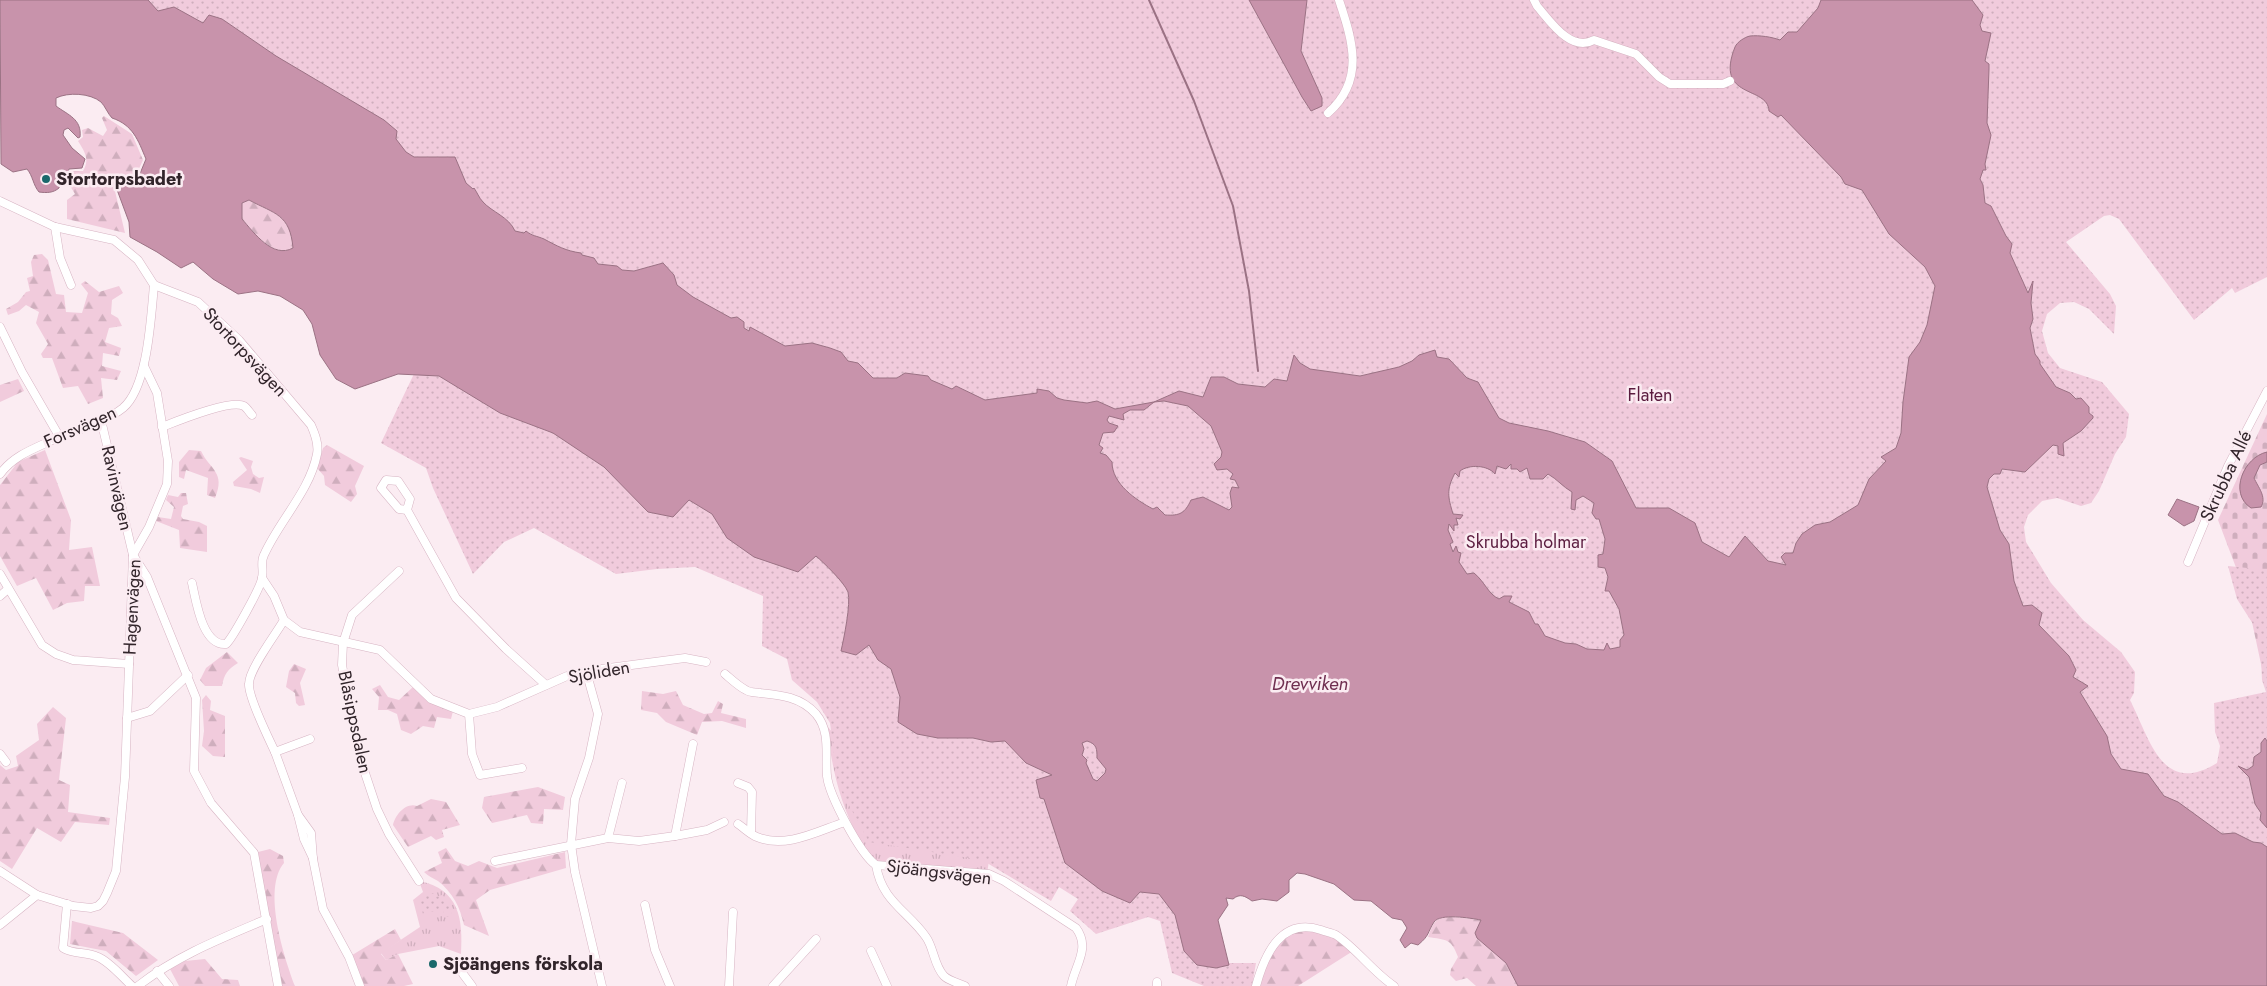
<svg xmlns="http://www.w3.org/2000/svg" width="2267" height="986" viewBox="0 0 2267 986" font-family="Jost,sans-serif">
<defs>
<pattern id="grass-tufts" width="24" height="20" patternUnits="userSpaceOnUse" patternTransform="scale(1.25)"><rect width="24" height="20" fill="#f1cbdc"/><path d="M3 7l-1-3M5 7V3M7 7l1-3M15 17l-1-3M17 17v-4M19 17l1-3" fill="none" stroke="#cfaebd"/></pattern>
<pattern id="forest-firs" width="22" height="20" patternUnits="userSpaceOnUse" patternTransform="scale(1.25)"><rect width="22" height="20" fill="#f1cbdc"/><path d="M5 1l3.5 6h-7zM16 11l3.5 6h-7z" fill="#cfaebd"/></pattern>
<pattern id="cemetery-stones" width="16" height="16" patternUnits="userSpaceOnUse" patternTransform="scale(1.25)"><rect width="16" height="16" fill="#f1cbdc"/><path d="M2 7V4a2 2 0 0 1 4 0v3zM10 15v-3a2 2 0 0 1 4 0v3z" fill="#cfaebd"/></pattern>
<pattern id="park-dots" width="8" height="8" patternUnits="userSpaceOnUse" patternTransform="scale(1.25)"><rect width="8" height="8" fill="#f1cbdc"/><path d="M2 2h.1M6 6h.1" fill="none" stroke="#cfaebd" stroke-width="1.8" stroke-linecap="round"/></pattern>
</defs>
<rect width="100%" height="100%" fill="#fbecf2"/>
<g fill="url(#grass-tufts)">
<path d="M 827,726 L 852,755 L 990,854 L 987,874 L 876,865 C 867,859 864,849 859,839 C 839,801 832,769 827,726 Z"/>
<path d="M 419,881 C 460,889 463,920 461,954 L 439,946 L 398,954 L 386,960 L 381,953 L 420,927 L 413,900 L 423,892 Z"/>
</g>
<g fill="url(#forest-firs)">
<path d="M 104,116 L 132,134 L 143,160 L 136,175 L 114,187 L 125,233 L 67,219 L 67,200 L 75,194 L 67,181 L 71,171 L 83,171 C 90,160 85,152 78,141 L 83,137 L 82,130 L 88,128 L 103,136 L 107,130 L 102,118 Z"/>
<path d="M 249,200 C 275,214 290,214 293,248 C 273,258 254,233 242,219 L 242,203 Z"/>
<polygon points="42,254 48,260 56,294 64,295 66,312 82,313 88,293 81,284 85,281 99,292 119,286 123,293 112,300 111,314 118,318 122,326 109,328 105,342 121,348 119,356 103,353 102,366 121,371 117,380 101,378 103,398 88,404 78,386 63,388 52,358 43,358 41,354 48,344 36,323 39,312 26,305 19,311 8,315 6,309 18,302 26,292 30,291 27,278 33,276 31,262 34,255"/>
<polygon points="18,379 24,391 0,402 0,385"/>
<polygon points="327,445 364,466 355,486 357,494 351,502 325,485 324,476 317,468 323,448"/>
<polygon points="45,450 71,520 69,550 92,547 100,586 85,586 84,601 67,603 53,610 36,578 17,586 0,556 0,485 18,462"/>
<path d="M 189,450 L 201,451 C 210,470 226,472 215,498 L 207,495 L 208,478 L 186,470 L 184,479 L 179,477 L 179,462 Z"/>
<polygon points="241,457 253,461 251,467 253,474 259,478 264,477 260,493 251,489 234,486 233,482 247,470 239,458"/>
<polygon points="181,493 186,493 188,504 183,506 181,516 183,519 199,522 207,526 207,552 180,548 179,530 156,521 158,517 171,519 174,507 166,500 168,495 178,497"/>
<path d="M 227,652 L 238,663 C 228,669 224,674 222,686 L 205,686 L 200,680 L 206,668 Z"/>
<polygon points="294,664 306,669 300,683 305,705 299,706 296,703 295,693 286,687 289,671"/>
<polygon points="380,685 388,697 399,700 413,687 453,711 451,719 437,717 434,728 423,726 411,734 401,730 397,714 388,710 378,710 379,697 372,689"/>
<polygon points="642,691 663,694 676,691 683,705 704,714 712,713 718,701 723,704 721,713 746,719 746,728 722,721 702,722 697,735 666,722 657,713 641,710"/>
<polygon points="206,695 211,701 210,710 225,716 225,757 213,756 202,746 204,731 202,700"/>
<polygon points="53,707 66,718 59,780 70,785 68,812 110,818 109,825 75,822 61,842 37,828 12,869 0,861 0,765 6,770 18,766 16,756 39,740 37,724"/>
<polygon points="538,787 565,797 563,810 544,809 543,824 531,823 527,815 492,823 482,808 484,797"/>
<path d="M 431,799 L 446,802 L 460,825 L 442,830 L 444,837 L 436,840 L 431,836 L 408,847 L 393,825 C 395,815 406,802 417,806 Z"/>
<path d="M 446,848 L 455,861 L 468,866 L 479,861 L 497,868 L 565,852 L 566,868 L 490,890 L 476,900 L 489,936 L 464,925 C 460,907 453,893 438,881 C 433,878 428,876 424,872 L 442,863 L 438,852 Z"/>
<path d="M 270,849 L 283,856 L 284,863 C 262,889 284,957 295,986 L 278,986 L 254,853 Z"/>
<path d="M 1445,916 L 1481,920 L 1475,933 L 1477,938 L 1506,963 L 1518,986 L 1476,986 L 1467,978 L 1456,981 L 1450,975 L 1451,969 L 1458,957 C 1451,938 1446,940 1428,937 C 1432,926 1434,919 1445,916 Z"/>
<polygon points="72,921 123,933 158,960 136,976 106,951 70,944"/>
<polygon points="1296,927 1336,935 1353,951 1298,986 1256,986 1266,958"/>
<polygon points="395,929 401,940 381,954 386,960 398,954 413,984 404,986 360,986 349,957"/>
<polygon points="205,959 222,979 238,980 240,986 179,986 170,969 185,961"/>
</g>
<polygon fill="url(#cemetery-stones)" points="2267,414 2267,692 2246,594 2218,520"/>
<g fill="url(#park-dots)">
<path d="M 57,0 L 2267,0 L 2267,277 L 2235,293 L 2232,288 L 2194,320 L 2119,219 L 2110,215 L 2104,216 L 2066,242 L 2110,294 L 2116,306 L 2114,334 L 2089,309 L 2074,302 L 2060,303 L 2047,314 L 2042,331 L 2048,353 L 2060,368 L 2102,382 L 2129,414 L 2126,437 L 2115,454 L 2099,491 L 2091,503 L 2081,506 L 2057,498 L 2042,501 L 2028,515 L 2024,527 L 2026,542 L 2051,583 L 2083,620 L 2121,652 L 2135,672 L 2134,693 L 2130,700 C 2150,739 2162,797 2217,763 L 2220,746 L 2215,732 L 2214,703 L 2266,692 L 2262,680 L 2260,635 L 2237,599 L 2228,566 L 2267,570 L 2267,986 L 1274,655 L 1189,855 L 1227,963 L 1256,963 L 1252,986 L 1204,986 L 1172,973 L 1160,921 L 1148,917 L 1096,934 L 1070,911 L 1078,899 L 1059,887 L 1051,901 L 982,860 L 869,842 L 838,785 L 830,723 L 817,702 L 792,680 L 787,659 L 762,646 L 763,596 L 695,567 L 657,569 L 616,574 L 534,528 L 504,542 L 473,574 L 433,488 L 426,468 L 381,443 L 453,292 Z"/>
<polygon points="434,893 436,897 442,895 445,906 449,905 452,916 445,917 443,909 423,914 419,899 422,899 422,896"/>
</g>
<g fill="#c893ab" stroke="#9b7284" fill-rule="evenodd">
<path d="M 0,0 L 148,0 L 158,11 L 174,7 L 203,23 L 209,15 L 222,19 L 276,56 L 384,120 L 397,131 L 396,139 L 406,152 L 414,157 L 455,157 L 466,183 L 473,189 L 474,188 C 477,192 479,198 483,202 C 492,212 509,217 515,231 L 524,233 L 526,231 C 532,236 537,236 544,239 C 557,246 566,251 581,253 L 582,255 L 594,258 L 598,264 L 617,266 L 622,270 L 634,271 L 663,263 L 674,275 L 677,285 L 693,297 L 731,318 L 737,317 L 744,322 L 744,328 L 749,331 L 750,327 L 785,346 L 812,343 L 830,348 L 841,352 L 848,361 L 858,363 L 873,378 L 897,378 L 905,373 L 928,376 L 931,380 L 952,389 L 956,386 L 985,400 L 1037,393 L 1037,389 L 1049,391 L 1057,398 L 1064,400 L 1087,403 L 1097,401 L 1115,409 L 1154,402 L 1179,391 L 1203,397 L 1211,377 L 1224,377 L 1238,384 L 1265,387 L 1274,379 L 1287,381 L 1294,355 L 1300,363 L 1310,369 L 1360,376 L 1399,367 L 1412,361 L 1419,355 L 1435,350 L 1437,357 L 1449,359 L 1467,378 L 1478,382 L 1499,418 L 1509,423 L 1548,431 L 1585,442 L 1612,461 L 1636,508 L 1669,508 L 1695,523 L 1702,542 L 1729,557 L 1745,536 L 1768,561 L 1786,565 L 1781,557 L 1785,553 L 1793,553 L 1796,543 L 1802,534 L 1815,525 L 1830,522 L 1858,505 L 1869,479 L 1886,461 L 1881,457 L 1896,448 L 1901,433 L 1903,402 L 1909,357 L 1920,342 L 1927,325 L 1935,286 L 1925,267 L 1889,234 L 1862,190 L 1845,184 L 1841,177 L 1781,115 L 1778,117 L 1769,111 C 1768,85 1714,100 1735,47 C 1737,42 1745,37 1750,36 C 1759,35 1772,37 1780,40 L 1788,32 L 1797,32 L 1818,8 L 1821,0 L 1972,0 L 1983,15 L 1980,25 L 1982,31 L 1991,33 L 1985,61 L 1989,64 L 1989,69 L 1987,123 L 1991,135 L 1985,164 L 1986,170 L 1983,170 L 1980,179 L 1983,185 L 1985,203 L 1991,206 L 2006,236 L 2012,244 L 2010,253 L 2028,293 L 2033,281 L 2031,303 L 2033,319 L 2030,328 L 2035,354 L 2040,361 L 2040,364 L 2056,387 L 2070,393 L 2076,399 L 2081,398 L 2089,407 L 2089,413 L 2093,416 L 2093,418 L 2081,431 L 2063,443 L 2064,456 L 2058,454 L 2058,446 L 2053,445 L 2025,472 L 2002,469 L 2000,474 L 1994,474 L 1989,479 L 1987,487 L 2000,530 L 2009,544 L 2014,581 L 2023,606 L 2032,605 L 2042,613 L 2039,625 L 2069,656 L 2076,670 L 2073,677 L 2088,686 L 2080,692 L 2107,736 L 2111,754 L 2121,769 L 2148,774 L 2164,796 L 2178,802 L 2222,834 L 2235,833 L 2253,842 L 2261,843 L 2267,847 L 2267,986 L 1518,986 L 1506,963 L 1477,938 L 1475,933 L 1481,920 C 1470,918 1440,913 1434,922 C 1427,933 1430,935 1418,945 L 1411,943 L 1405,948 L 1400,940 L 1407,928 L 1402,920 L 1392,918 L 1371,901 L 1354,900 L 1334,884 L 1305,874 L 1297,873 L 1289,880 L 1289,892 L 1277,901 L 1262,899 L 1252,901 C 1245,896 1240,893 1233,899 L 1226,898 L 1228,905 L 1218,920 L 1229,965 L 1216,968 L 1197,965 L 1184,951 L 1175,915 L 1159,894 L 1140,892 L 1130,903 L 1102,891 L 1065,863 L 1044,799 L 1040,798 L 1036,780 L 1052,775 L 1026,763 L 1005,741 L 991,742 L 973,738 L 938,738 L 917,734 L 898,722 L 900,697 L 891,669 L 878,660 L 869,645 L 856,655 L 841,651 C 844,638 851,604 848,592 C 844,582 824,563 816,556 L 798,572 L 754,557 L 727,538 L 712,514 L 689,500 L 673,517 L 648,512 L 604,467 L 553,433 L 500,413 L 439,376 L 398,374 L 355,389 L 336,379 L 320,355 L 312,324 L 303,310 L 280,296 L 258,291 L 238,294 L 213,279 L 193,262 L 181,268 L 157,252 L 130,237 L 129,222 L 116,187 L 139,176 L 146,159 C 138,140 133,125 112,118 C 108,114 105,106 101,102 C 90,93 68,92 56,98 L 56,106 C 68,115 82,119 80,137 L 78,138 L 68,128 L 64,130 L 63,135 L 72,148 L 85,159 L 82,168 L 69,169 L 65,178 L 60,181 L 59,188 C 53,193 47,193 39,192 C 33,185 33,176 27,169 L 13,172 L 1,164 ZM 249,200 C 275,214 290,214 293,248 C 273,259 254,233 242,219 L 242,203 ZM 1164,401 L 1188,406 L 1211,426 L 1222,452 L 1221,457 L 1214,464 L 1217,470 L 1227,469 L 1233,474 L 1230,479 L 1235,480 L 1239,488 L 1232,487 L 1230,493 L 1232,507 L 1229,510 L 1203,497 L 1191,500 C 1185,513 1180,516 1165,515 L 1157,507 L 1153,509 C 1136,500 1112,484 1112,462 L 1106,455 L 1100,453 L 1103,448 L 1099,445 L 1103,433 L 1114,432 L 1118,426 L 1109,423 L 1107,420 L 1109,416 L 1124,420 L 1123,414 L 1130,410 L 1144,410 L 1154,402 ZM 1511,464 L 1511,469 L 1517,469 L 1520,472 L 1527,468 L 1530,479 L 1543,479 L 1548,474 C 1557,479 1563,487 1572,492 L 1571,509 L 1575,510 L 1576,500 L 1583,496 L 1594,503 L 1592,513 L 1596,519 L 1599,519 L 1605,539 L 1603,554 L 1598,555 L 1598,567 L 1605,568 L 1608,577 L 1605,591 L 1609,591 L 1619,609 L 1624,635 L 1620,640 L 1620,647 L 1610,649 L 1607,643 L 1604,650 L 1587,649 L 1576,644 L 1565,643 L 1545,636 L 1538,624 L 1535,624 L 1529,612 L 1509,602 L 1512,596 L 1504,596 L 1499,599 C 1488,594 1485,582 1474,573 L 1467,574 L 1459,562 L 1461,553 L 1458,552 L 1456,546 L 1453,552 L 1450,544 L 1453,542 L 1448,530 L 1449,524 L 1454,531 L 1454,525 L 1458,525 L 1456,518 L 1460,519 L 1463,515 L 1453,514 C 1448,497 1446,490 1455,473 L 1459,477 L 1460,471 C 1469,464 1488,465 1495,474 L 1497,466 L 1506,469 ZM 1087,741 C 1097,744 1097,749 1097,758 L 1106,769 L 1105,773 L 1097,781 L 1093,779 L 1086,763 L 1087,760 L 1082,755 L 1084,749 L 1082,743 Z"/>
<polygon points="1249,0 1307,0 1301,51 1322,98 1322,106 1311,111 1302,97"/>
<path d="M 2267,452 L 2267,462 L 2260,465 L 2254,478 C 2258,487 2267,497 2261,507 L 2251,508 C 2228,493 2244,457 2267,452 Z"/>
<polygon points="2177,499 2199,507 2194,521 2184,526 2168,515"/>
<polygon points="2265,738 2267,741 2267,828 2260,820 2261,813 2255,804 2249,777 2238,766 2247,770 2253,766 2254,757 2261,752 2261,743"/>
</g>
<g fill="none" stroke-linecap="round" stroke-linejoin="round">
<polyline stroke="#9b7284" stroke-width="2" points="1149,0 1194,101 1233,206 1249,291 1258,371"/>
<g stroke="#d7b4c3" stroke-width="9">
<g id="minor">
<path d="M 1534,0 L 1537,6 C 1550,21 1571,53 1594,40 L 1636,54 L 1659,77 L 1670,84 L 1723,84 L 1730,81"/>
<path d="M 1328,113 C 1365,80 1353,42 1339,0"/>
<path d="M 0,201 L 55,227 L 114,240 L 138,260 L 154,285 L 198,302 L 239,340 L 311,425 C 315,434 319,444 317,454 C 310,491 279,521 264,555 C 260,562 264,570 262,578 C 261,587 232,639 226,644 C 202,646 196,600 192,583"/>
<polyline points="55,227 60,258 71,285"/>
<polyline points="0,327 22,372 59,436"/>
<polyline points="101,420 133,555 147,577 196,698 194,771 211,803 254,853 278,986"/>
<path d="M 162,427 C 177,421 231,399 244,406 C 247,408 250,413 252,415"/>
<path d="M 0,474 C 12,458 28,451 46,443 C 69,432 103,424 123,408 C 148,387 151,316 154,285"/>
<polyline points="407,510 399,509 381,488 386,480 398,481 410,499 407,510 456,598 506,649 546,685"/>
<polyline points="2188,562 2228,466 2267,391"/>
<polyline points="399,571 352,615 343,643 342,665 360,758 377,809 389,834 419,881"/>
<polyline points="0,574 42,645 56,654 73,660 129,664"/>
<polyline points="262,578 274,596 284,620 300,632 380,650 431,699 469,714 497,707 567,676 586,671 685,658 706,662"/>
<polyline points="0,596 8,589"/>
<polyline points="586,671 598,714 589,758 575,799 571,844 575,872 602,986"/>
<path d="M 725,674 C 731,679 738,686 746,690 C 750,693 756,692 760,693 C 781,695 801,697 816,714 C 831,732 825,755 827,776 C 829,795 860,854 876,865 L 989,874 L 1004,881 L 1076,928 C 1091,948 1075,965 1071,986"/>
<polyline points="469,714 472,754 480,775 522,768"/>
<polyline points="127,718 150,711 188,675"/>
<polyline points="310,739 275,752 298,815 304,839 313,858"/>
<path d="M 275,752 C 269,739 248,697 249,684 C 249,669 276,634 284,620"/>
<polyline points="0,754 6,762"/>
<polyline points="738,783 748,787 752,792 751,833"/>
<polyline points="298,815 311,833 313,859 323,909 349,957 360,986"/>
<path d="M 738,824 C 744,828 751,835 757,837 C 786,849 818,831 845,822"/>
<polyline points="675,836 693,744"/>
<polyline points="608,838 622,783"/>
<polyline points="495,861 608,838 639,841 675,836 707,830 724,822"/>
<path d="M 876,865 C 882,902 907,910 926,937 C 934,948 934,966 944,976 C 949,981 959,983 965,986"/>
<polyline points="0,871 37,895 73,906 91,908 98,906 103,901 107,893 116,871 125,777 133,555 149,527 167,484 168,461 157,393 144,366"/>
<path d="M 67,904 L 63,948 C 74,955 86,951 98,957 C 110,962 122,977 132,986"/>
<polyline points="645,905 655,950 670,986"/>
<polyline points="0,925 37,895"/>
<polyline points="871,951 887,986"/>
<polyline points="157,971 169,986"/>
<polyline points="463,974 472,986"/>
<polyline points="1157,982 1157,986"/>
<path d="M 138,986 C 176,956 222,938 267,919"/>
<polyline points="729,986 733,912"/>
<polyline points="773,986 816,939"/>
<path d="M 1256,986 C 1265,953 1282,917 1321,930 C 1326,932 1332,933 1336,935 C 1356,948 1373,972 1394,986"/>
</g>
</g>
<use href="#minor" stroke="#fff" stroke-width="8"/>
</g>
<g fill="#1a686b" stroke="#fbecf2" stroke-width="2">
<circle cx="46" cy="179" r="5"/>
<circle cx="433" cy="964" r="5"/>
</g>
<g text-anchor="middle" stroke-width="5" stroke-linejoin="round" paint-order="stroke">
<g font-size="18" font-weight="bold" fill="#31242a" stroke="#fbecf2" text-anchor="start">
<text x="56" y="185">Stortorpsbadet</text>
<text x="443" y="970">Sjöängens förskola</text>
</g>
<g font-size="18" fill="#31242a" stroke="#fbecf2">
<text transform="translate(245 352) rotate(47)" y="6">Stortorpsvägen</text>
<text transform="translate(80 427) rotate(-24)" y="6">Forsvägen</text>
<text transform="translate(2226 476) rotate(-65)" y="6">Skrubba Allé</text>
<text transform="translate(117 488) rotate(77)" y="6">Ravinvägen</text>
<text transform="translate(132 607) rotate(-87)" y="6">Hagenvägen</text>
<text transform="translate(599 672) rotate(-10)" y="6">Sjöliden</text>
<text transform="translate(355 722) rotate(78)" y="6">Blåsippsdalen</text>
<text transform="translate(939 872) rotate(7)" y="6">Sjöängsvägen</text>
</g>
<g font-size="18" fill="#5b1c3f" stroke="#fbecf2">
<text x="1650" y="401">Flaten</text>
<text x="1526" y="548">Skrubba holmar</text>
</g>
<g font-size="19" font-style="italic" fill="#702f51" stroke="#fbecf2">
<text x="1310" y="690">Drevviken</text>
</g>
</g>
</svg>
